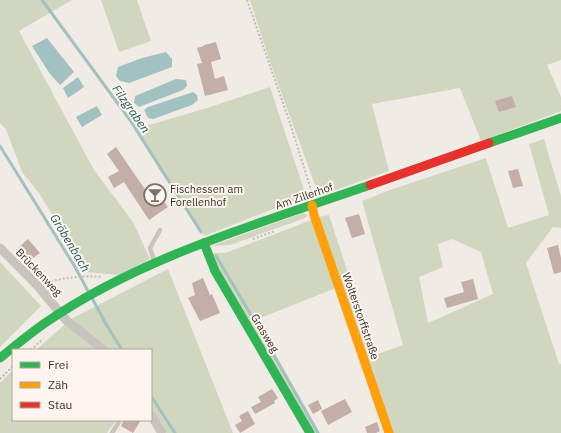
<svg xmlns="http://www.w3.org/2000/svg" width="561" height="433" viewBox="0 0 561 433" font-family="'IBM Plex Sans',sans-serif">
<rect width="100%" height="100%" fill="#f0ebe5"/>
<g fill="#d1d6bf" fill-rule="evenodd">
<polygon points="0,0 72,0 19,31 94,170 133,222 150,259 119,275 87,272 39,193 22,172 6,129 0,123"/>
<polygon points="101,0 137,0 151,41 119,52"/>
<polygon points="250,0 561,0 561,60 547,65 561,97 561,111 481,141 460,88 372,104 389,171 319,196 269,59"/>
<polygon points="270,87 306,196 204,236 136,129 207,108"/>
<path d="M 544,139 L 561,196 L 561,228 L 553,227 L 526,263 L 559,364 L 561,364 L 561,433 L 393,433 L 341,286 L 258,319 L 277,357 L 320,433 L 314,433 L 209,253 L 225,253 L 319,217 L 329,215 L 375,355 L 403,345 L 362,201 L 390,190 L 486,158 L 508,228 L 549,215 L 529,144 ZM 452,239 L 481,252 L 493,294 L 428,323 L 419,277 L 443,267 L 438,244 Z"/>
<polygon points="303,213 308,215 305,218 230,245 211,246"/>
<polygon points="0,262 41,306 0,347"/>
<polygon points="168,269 233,433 167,433 151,408 151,350 36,350 71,319"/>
<polygon points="13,370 13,420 116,420 107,433 0,433 0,383"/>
</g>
<g fill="#a1c2c1">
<polygon points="47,38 74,72 60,85 50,74 32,46"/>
<polygon points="166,52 172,59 172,67 129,83 120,81 116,76 118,67 142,58"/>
<polygon points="78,77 84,87 68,98 63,88"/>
<polygon points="176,79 186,80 187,86 183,90 139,107 134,103 135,96"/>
<polygon points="193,92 197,95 198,100 192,105 153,119 148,118 144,110 148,107"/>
<polygon points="97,106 102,115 82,127 76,117"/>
</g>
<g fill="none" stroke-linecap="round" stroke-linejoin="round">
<g stroke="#a1c2c1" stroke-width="3">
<polyline points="42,0 130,120 201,232"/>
<polyline points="0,146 75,267 89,293"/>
<polyline points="216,256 247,308 318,433"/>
<polyline points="92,298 106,324 122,350"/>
<polyline points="151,396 175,433"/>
</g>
</g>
<g fill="#c3afa7">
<polygon points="216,42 221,59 211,62 215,79 224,76 228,90 205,96 197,64 202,63 197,48 204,46 204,45"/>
<polygon points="512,96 516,107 499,112 495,101"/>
<polygon points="116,147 155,204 162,199 168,207 149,220 124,182 114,188 108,177 119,171 107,154"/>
<polygon points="518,169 523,186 513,188 508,171"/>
<polygon points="359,214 365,234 352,238 345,218"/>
<polygon points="28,239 40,253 28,262 17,249"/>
<polygon points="558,245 561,258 561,272 554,274 547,248"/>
<polygon points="203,278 210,295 212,294 220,313 200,321 188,298 195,295 192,283"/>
<polygon points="473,279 478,299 447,308 444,298 464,292 461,282"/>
<polygon points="272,389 278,398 274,401 275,403 255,414 251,407 261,402 258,397"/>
<polygon points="345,399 352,412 328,425 321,411"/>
<polygon points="318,400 322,409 313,414 308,405"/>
<polygon points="248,411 255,424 240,433 235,425 242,421 239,416"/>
<polygon points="124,420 141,420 133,433 121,426"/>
<polygon points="377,422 380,431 376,433 367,433 365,427"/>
</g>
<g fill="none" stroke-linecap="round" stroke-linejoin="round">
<g stroke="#c2bbb6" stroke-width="2" stroke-dasharray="2 2" stroke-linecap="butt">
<polyline points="247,0 290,123 312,193"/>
<polyline points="253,239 275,231"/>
<path d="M 47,282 C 65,278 82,275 102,277"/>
<polyline points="31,350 43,339"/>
<polyline points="0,379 13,366"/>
</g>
<g stroke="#c9c3be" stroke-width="4.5">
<polyline points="155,263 150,248 160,230"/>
<polyline points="112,433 120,420"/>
</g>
<g stroke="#c9c3be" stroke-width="9">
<polyline points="0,248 36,284 66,320 104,350"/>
<polyline points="151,415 162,433"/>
</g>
<g stroke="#30b455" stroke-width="9">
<polyline points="489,143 561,118"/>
<polyline points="204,243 215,271 310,433"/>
<path d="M 0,358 C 15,346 29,334 45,323 C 142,256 261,223 370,185"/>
</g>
<polyline stroke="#ff9f0a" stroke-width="9" points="312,205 314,215 389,433"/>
<polyline stroke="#e5322d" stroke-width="9" points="370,185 489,143"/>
</g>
<defs>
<g id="bar-ring" transform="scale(1.15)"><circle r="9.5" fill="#fbf5ee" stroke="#7a716c" stroke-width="1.5"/><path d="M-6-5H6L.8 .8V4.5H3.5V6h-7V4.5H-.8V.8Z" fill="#7a716c"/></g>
</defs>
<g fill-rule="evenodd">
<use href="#bar-ring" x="155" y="195"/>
</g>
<g text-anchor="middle" stroke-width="4" stroke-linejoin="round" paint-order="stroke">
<g font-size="11" fill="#3b302b" stroke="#fbf5ee" text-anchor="start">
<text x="170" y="193">Fischessen am<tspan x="170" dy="13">Forellenhof</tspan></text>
</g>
<g font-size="11" fill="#3b302b" stroke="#fbf5ee">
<text transform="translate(304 196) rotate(-19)" y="4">Am Zillerhof</text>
<text transform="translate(39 272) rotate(46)" y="4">Brückenweg</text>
<text transform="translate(361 316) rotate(71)" y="4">Wolterstorffstraße</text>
<text transform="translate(265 333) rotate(59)" y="4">Grasweg</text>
</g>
<g font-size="12" font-style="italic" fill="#1f5a5e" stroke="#fbf5ee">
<text transform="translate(131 109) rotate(55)" y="4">Filzgraben</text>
<text transform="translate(70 243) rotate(59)" y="4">Gröbenbach</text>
</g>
</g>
<rect x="12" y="349" width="140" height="72" fill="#fbf5ee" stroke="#aea6a0"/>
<rect x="20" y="362" width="20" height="6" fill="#30b455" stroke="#aea6a0"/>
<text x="48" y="369" font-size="12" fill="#3b302b">Frei</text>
<rect x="20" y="382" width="20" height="6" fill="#ff9f0a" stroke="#aea6a0"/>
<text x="48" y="389" font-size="12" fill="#3b302b">Zäh</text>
<rect x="20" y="402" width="20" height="6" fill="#e5322d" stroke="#aea6a0"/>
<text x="48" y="409" font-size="12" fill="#3b302b">Stau</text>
</svg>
